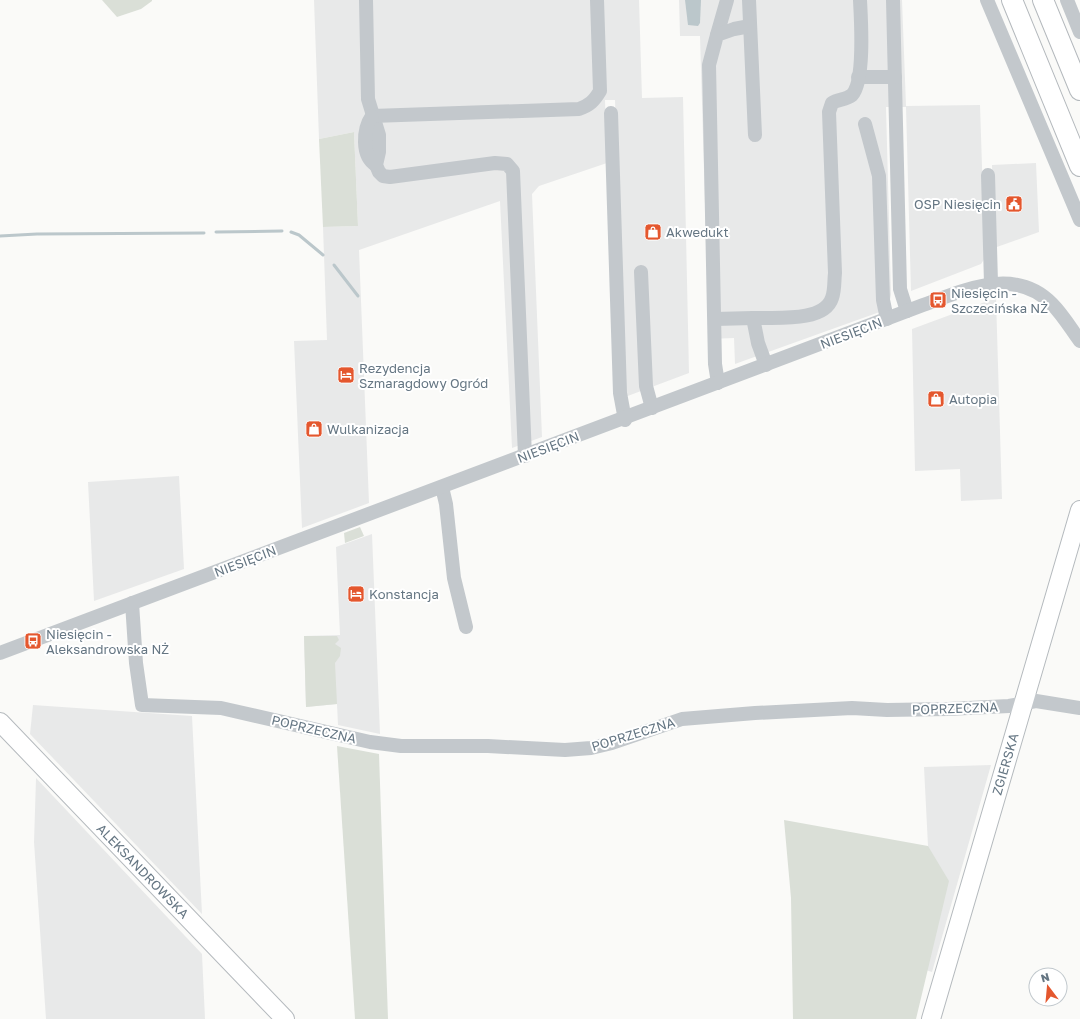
<svg xmlns="http://www.w3.org/2000/svg" width="1080" height="1019" viewBox="0 0 1080 1019" font-family="'Golos Text',sans-serif">
<rect width="100%" height="100%" fill="#fafaf8"/>
<g fill="#e8e9e9">
<polygon points="314,0 639,0 642,98 683,97 689,373 625,397 615,100 605,100 607,163 539,186 532,194 542,437 512,448 500,201 359,250 369,503 302,528 294,341 327,340 323,227 358,226 354,132 319,139"/>
<polygon points="679,0 902,0 906,106 980,105 985,258 981,264 911,291 906,107 886,107 891,295 888,309 735,364 734,338 709,339 700,36 680,36"/>
<polygon points="1036,163 1039,232 994,248 992,165"/>
<polygon points="996,298 1002,499 961,501 960,469 915,471 912,329"/>
<polygon points="179,476 184,569 94,601 88,482"/>
<polygon points="372,534 380,734 338,725 337,704 306,707 304,636 340,635 336,547"/>
<polygon points="33,705 192,716 202,914 30,734"/>
<polygon points="991,765 932,972 897,961 928,846 924,767"/>
<polygon points="36,778 202,954 205,1019 46,1019 34,842"/>
</g>
<g fill="#dadfd7">
<polygon points="102,0 152,0 152,1 141,9 117,17"/>
<polygon points="354,132 358,226 323,227 319,139"/>
<polygon points="360,527 364,536 345,543 344,533"/>
<polygon points="304,636 337,636 339,640 335,644 341,648 340,656 335,663 337,704 306,707"/>
<polygon points="337,746 379,754 388,1019 355,1019"/>
<polygon points="784,820 928,846 949,881 916,1019 793,1019 791,898"/>
</g>
<polygon fill="#bbc7cb" points="685,0 701,0 700,23 698,26 688,25"/>
<g fill="none" stroke-linecap="round" stroke-linejoin="round">
<g stroke="#bbc7cb" stroke-width="3">
<polyline points="216,232 282,231"/>
<polyline points="291,232 299,235 323,255"/>
<polyline points="0,236 37,234 204,233"/>
<polyline points="334,265 358,296"/>
</g>
<g stroke="#b5babe" stroke-width="20">
<g id="major">
<polyline points="0,722 285,1019"/>
<polyline points="931,1019 1080,510"/>
</g>
</g>
<g stroke="#b4b9bd" stroke-width="22">
<g id="highway">
<polyline points="1012,0 1080,166"/>
<polyline points="1043,0 1080,90"/>
</g>
</g>
<g stroke="#c3c8cc" stroke-width="14">
<polyline points="366,0 368,99 379,135 379,152 376,165 379,172 383,176 390,177 495,163 507,164 513,171 525,456"/>
<polyline points="749,0 755,135"/>
<polyline points="893,0 900,289 907,311"/>
<polyline points="987,0 1080,220"/>
<polyline points="1067,0 1080,32"/>
<polyline points="717,35 727,0"/>
<polyline points="858,77 895,77"/>
<polyline points="611,113 620,393 625,420"/>
<path d="M 372,116 L 579,109 C 590,105 594,101 600,91 L 597,0"/>
<path d="M 372,116 C 363,129 361,156 376,165"/>
<polyline points="865,124 879,176 883,300 887,319"/>
<polyline points="988,175 991,283"/>
<polyline points="641,272 646,386 652,408"/>
<polyline points="715,319 753,318"/>
<path d="M 766,365 L 758,343 L 753,318 C 774,317 824,323 832,298 C 835,290 834,281 835,273 L 829,112 L 832,103 C 838,99 846,100 852,95 C 865,81 861,19 860,0"/>
<polyline points="718,383 715,364 709,65 717,35 734,29 750,26"/>
<polyline points="442,487 446,504 454,578 466,627"/>
<polyline points="132,603 136,663 142,705 221,708 370,742 401,746 488,746 565,750 591,748 612,743 682,719 755,713 852,708 887,710 948,709 1009,706 1036,701 1080,708"/>
<path d="M 0,653 L 923,305 C 965,290 1015,266 1052,304 C 1063,315 1071,329 1080,341"/>
</g>
<use href="#major" stroke="#fff" stroke-width="18"/>
<use href="#highway" stroke="#fff" stroke-width="20"/>
</g>
<defs>
<g id="civic-square" transform="scale(0.9)"><rect x="-9" y="-9" width="18" height="18" rx="4" fill="#e4572e" stroke="#fff"/><path d="M-.6-6.5H3V-4.5H.6V-3L4-1V1h2V6H-6V1h2V-1L-.6-3ZM-1.2 2.5V6h2.4V2.5Z" fill="#fff"/></g>
<g id="shop-square" transform="scale(0.9)"><rect x="-9" y="-9" width="18" height="18" rx="4" fill="#e4572e" stroke="#fff"/><path d="M-5-2.5h2.3a2.7 3.5 0 0 1 5.4 0H5L5.5 6h-11ZM-1.5-2.5h3a1.5 2.3 0 0 0-3 0Z" fill="#fff"/></g>
<g id="bus-square" transform="scale(0.9)"><rect x="-9" y="-9" width="18" height="18" rx="4" fill="#e4572e" stroke="#fff"/><path d="M-5-6H5V4H4V6H2V4H-2V6H-4V4H-5ZM-3.5-4V0h7V-4ZM-3.5 1.2v1.5H-2V1.2ZM2 1.2v1.5H3.5V1.2Z" fill="#fff"/></g>
<g id="hotel-square" transform="scale(0.9)"><rect x="-9" y="-9" width="18" height="18" rx="4" fill="#e4572e" stroke="#fff"/><path d="M-6-4.5h1.5V1H6V5H4.5V3h-9V5H-6ZM-4 0a1.8 1.8 0 1 1 3.6 0ZM.5 0V-2.5h3Q6-2.5 6 0Z" fill="#fff"/></g>
</defs>
<g fill-rule="evenodd">
<use href="#civic-square" x="1014" y="204"/>
<use href="#shop-square" x="653" y="232"/>
<use href="#bus-square" x="938" y="300"/>
<use href="#hotel-square" x="346" y="375"/>
<use href="#shop-square" x="936" y="399"/>
<use href="#shop-square" x="314" y="429"/>
<use href="#hotel-square" x="356" y="594"/>
<use href="#bus-square" x="33" y="641"/>
</g>
<g text-anchor="middle" stroke-width="4" stroke-linejoin="round" paint-order="stroke">
<g font-size="13" fill="#657683" stroke="#fff" text-anchor="start">
<text x="1001" y="209" text-anchor="end">OSP Niesięcin</text>
<text x="666" y="237">Akwedukt</text>
<text x="951" y="298">Niesięcin -<tspan x="951" dy="15">Szczecińska NŻ</tspan></text>
<text x="359" y="373">Rezydencja<tspan x="359" dy="15">Szmaragdowy Ogród</tspan></text>
<text x="949" y="404">Autopia</text>
<text x="327" y="434">Wulkanizacja</text>
<text x="369" y="599">Konstancja</text>
<text x="46" y="639">Niesięcin -<tspan x="46" dy="15">Aleksandrowska NŻ</tspan></text>
</g>
<g font-size="13" fill="#657683" stroke="#fff">
<text transform="translate(851 333) rotate(-21)" y="5">NIESIĘCIN</text>
<text transform="translate(548 447) rotate(-21)" y="5">NIESIĘCIN</text>
<text transform="translate(245 561) rotate(-21)" y="5">NIESIĘCIN</text>
<text transform="translate(955 708) rotate(-2)" y="5">POPRZECZNA</text>
<text transform="translate(314 729) rotate(13)" y="5">POPRZECZNA</text>
<text transform="translate(633 734) rotate(-17)" y="5">POPRZECZNA</text>
<text transform="translate(1005 764) rotate(-74)" y="5">ZGIERSKA</text>
<text transform="translate(143 871) rotate(46)" y="5">ALEKSANDROWSKA</text>
</g>
</g>
<g transform="translate(1048 987) rotate(344)"><circle r="19" fill="#ffffff" stroke="#c1c8cd"/>
<path d="M0-3L7 15L0 10L-7 15Z" fill="#e4572e"/>
<text y="-6" font-size="11" font-weight="bold" text-anchor="middle" fill="#657683">N</text>
</g>
</svg>
